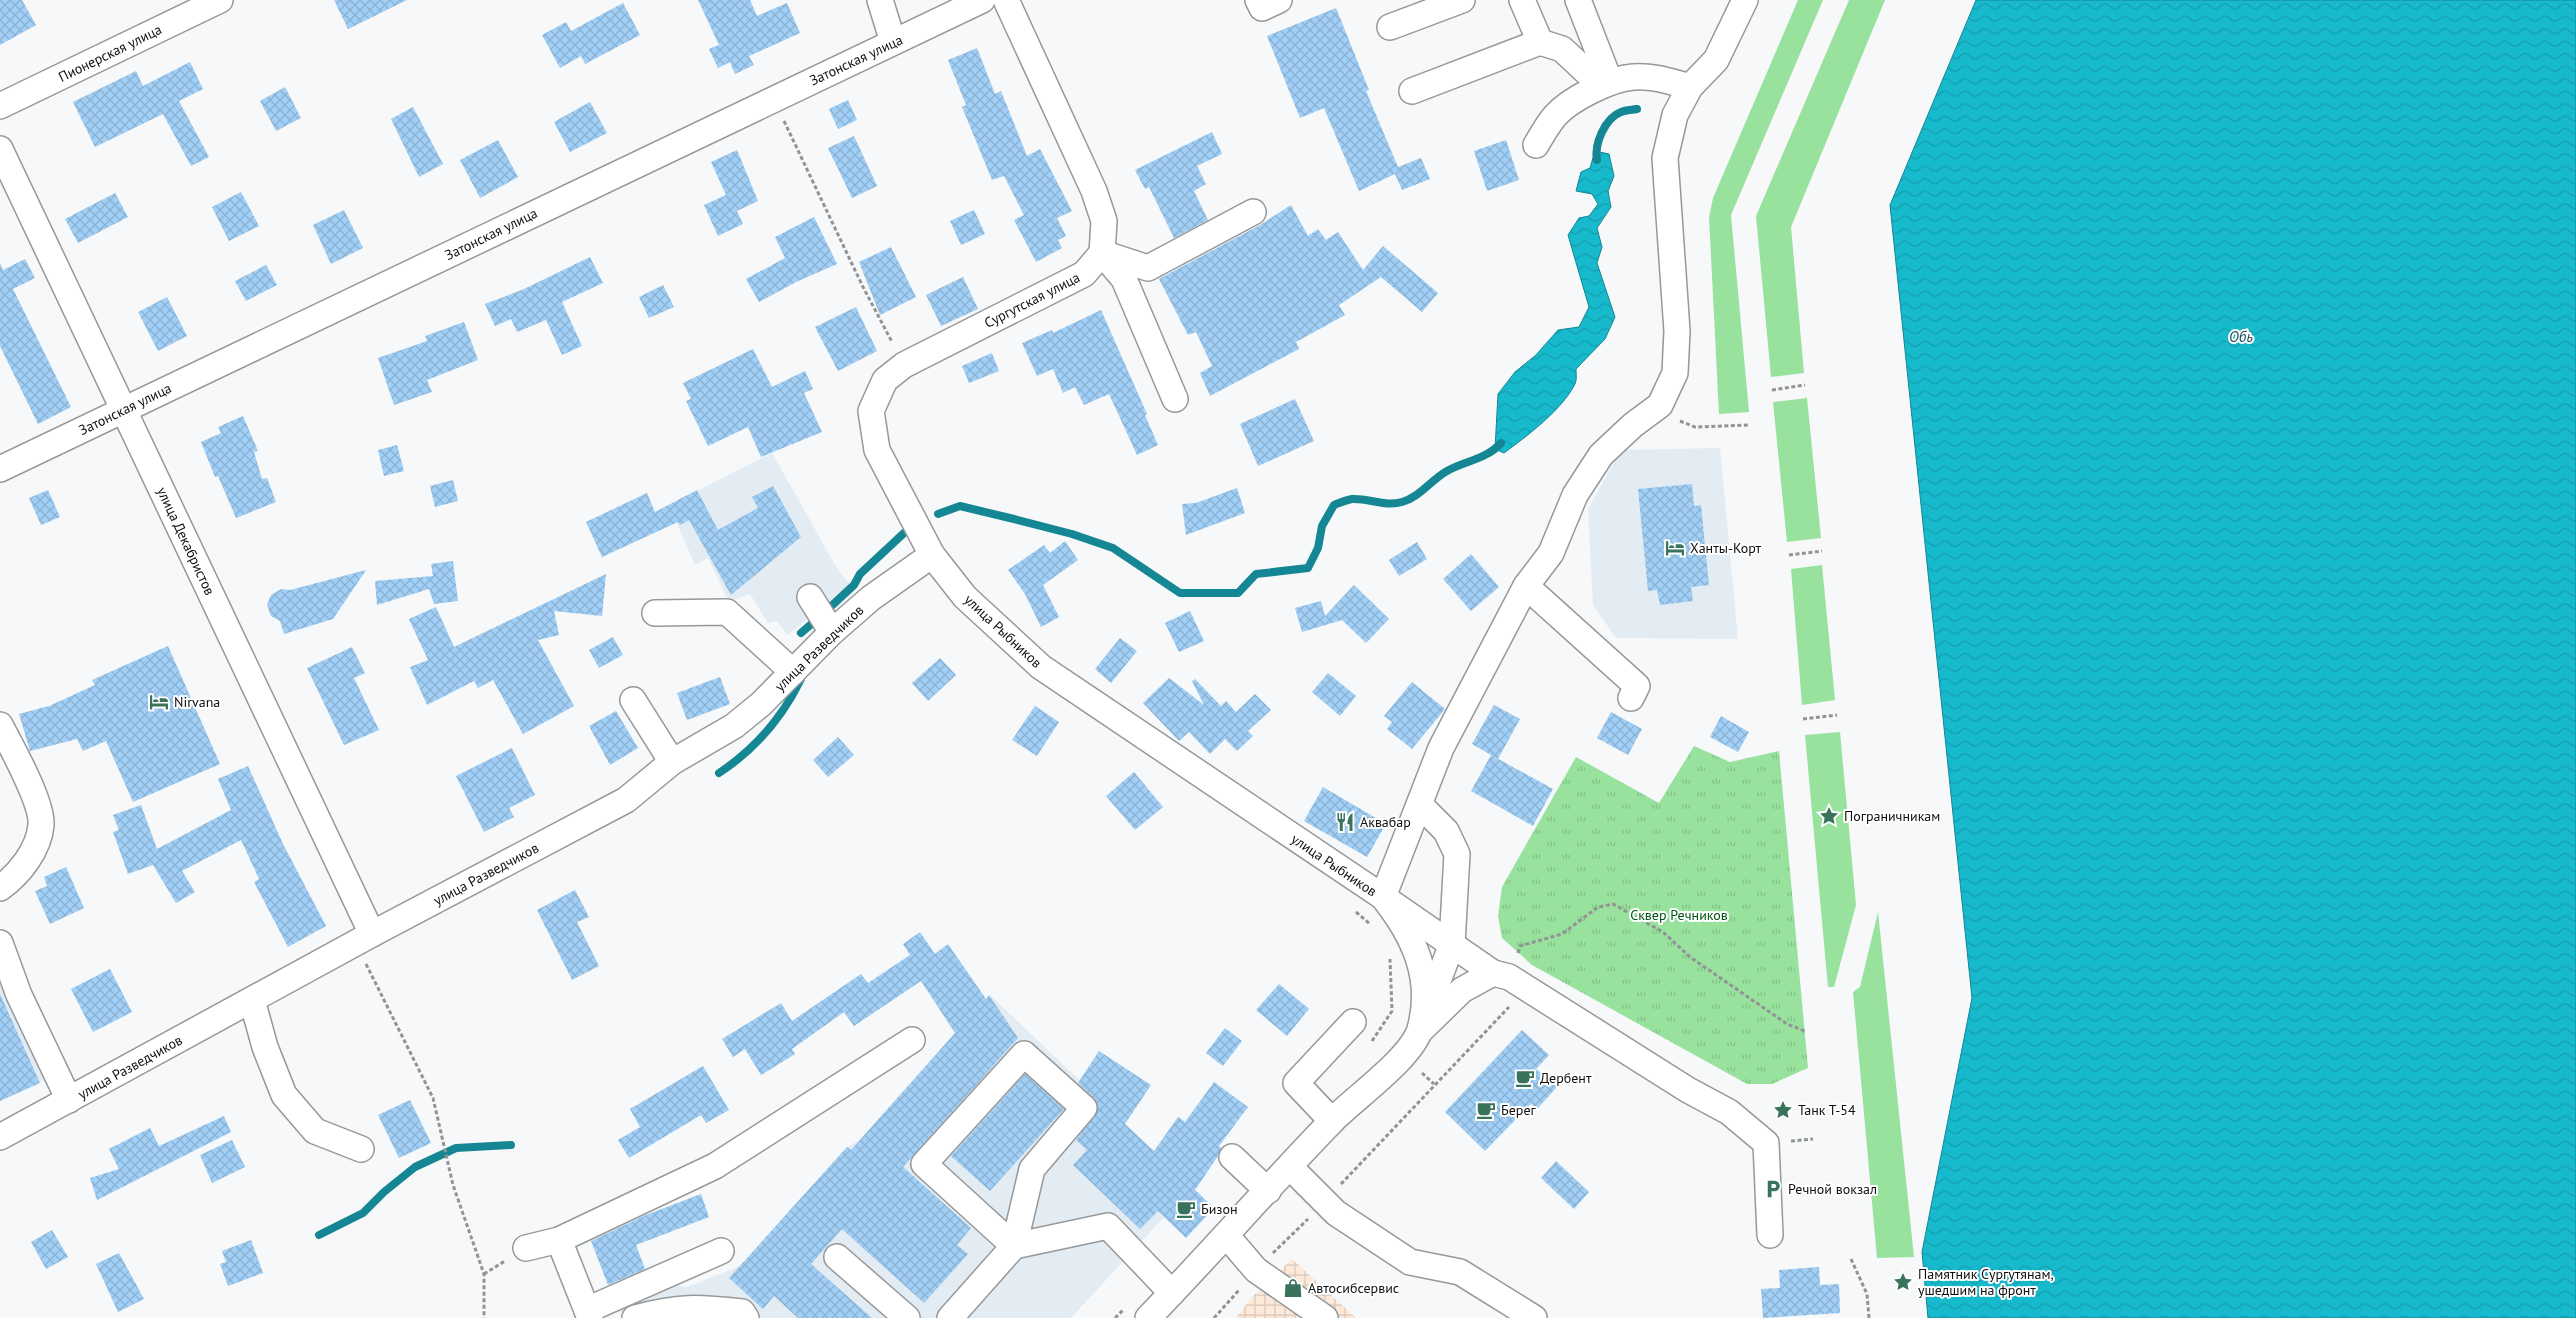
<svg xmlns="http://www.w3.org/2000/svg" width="2576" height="1318" viewBox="0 0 2576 1318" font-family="'PT Sans',sans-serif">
<defs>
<pattern id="industrial-grid" width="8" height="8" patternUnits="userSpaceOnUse" patternTransform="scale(1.25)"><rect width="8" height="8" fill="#fde9da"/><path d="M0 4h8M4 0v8" fill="none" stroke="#d8c7ba"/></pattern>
<pattern id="park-tufts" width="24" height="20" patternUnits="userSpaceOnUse" patternTransform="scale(1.25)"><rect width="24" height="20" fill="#98e29e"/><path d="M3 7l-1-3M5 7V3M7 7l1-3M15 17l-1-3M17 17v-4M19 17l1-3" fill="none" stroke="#82c187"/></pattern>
<pattern id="water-waves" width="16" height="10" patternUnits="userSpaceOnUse" patternTransform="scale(1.25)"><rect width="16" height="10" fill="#17b9cc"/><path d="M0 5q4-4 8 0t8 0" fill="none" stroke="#149eae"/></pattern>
<pattern id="building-cross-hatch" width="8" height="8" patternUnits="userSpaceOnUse" patternTransform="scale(1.25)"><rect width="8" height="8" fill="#a1cff5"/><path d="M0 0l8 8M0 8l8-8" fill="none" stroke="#89b1d1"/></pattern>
</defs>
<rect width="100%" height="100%" fill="#f6f8f9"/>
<g fill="#e4ecf3">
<polygon points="1720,448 1738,639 1616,638 1593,605 1588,509 1621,450"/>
<polygon points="772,453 838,570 850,584 788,635 777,621 768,623 750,594 729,602 708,558 695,565 669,505"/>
<polygon points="0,967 49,1078 0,1101"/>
<polygon points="990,995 1214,1208 1186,1238 1164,1217 1071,1318 622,1318 619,1307 678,1285 687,1287 740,1266 847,1147 860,1140"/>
</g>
<polygon fill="url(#industrial-grid)" points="1292,1259 1356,1318 1236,1318 1251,1298"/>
<g fill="#98e29e">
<polygon points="1798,0 1823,0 1731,215 1749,412 1719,414 1709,217 1713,198"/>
<polygon points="1849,0 1885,0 1791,227 1804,373 1771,377 1756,216"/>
<polygon points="1807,398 1821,538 1787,542 1773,402"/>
<polygon points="1822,565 1835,700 1802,705 1791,569"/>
<polygon points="1840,732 1856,905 1834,987 1828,987 1805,735"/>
<polygon points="1878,912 1914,1257 1877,1258 1853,992 1860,987"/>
</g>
<polygon fill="url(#park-tufts)" points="1694,746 1730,762 1779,751 1808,1068 1772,1084 1747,1084 1532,965 1502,938 1498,916 1502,887 1576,757 1659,803"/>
<g fill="url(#water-waves)" stroke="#158694">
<polygon points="1976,0 2576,0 2576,1318 1928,1318 1922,1252 1972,998 1890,205"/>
<path d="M 1595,151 L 1609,154 L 1614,176 L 1608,191 L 1611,207 L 1597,228 L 1602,247 L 1597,263 L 1615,317 L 1605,339 L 1576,369 C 1576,374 1577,380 1575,384 C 1562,410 1527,436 1504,453 L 1495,449 L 1498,394 L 1515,372 L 1536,355 L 1558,330 L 1579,327 L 1589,307 L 1568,235 L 1579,218 L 1589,216 L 1598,204 L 1592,194 L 1576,191 L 1581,172 L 1590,168 Z"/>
</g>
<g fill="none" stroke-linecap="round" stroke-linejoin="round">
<g stroke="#158694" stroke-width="8">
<path d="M 1597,160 C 1594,144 1605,118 1621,112 C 1626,110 1632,110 1637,109"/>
<path d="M 938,514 L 960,506 L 1014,519 L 1072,534 L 1113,548 L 1180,593 L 1238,593 L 1256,574 L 1308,568 L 1318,548 L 1322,526 L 1334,505 C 1339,503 1346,500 1352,499 C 1369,498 1385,507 1402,502 C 1420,497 1431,480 1447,471 C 1465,461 1487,459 1501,443"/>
<polyline points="827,610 854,585 860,574 904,533"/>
<polyline points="801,633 816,620"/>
<path d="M 719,773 C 754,750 782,718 801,679"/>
<polyline points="319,1235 363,1213 384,1192 415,1167 456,1148 511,1145"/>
</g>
</g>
<g fill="url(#building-cross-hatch)">
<polygon points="0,0 22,0 36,25 0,45"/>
<polygon points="334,0 407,0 348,29"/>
<polygon points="698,0 750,0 757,16 787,3 800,33 749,56 754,65 735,74 730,62 718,68 709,49 719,45"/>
<polygon points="623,3 640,35 585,64 581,56 560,68 542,35 566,22 571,31"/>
<polygon points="1336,8 1369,90 1366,91 1398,167 1421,158 1430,179 1402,190 1395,174 1359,191 1324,108 1300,118 1267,36"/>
<polygon points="977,48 995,94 1001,91 1027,156 1040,149 1072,211 1057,218 1066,236 1058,240 1062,248 1036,262 1014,220 1024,215 1004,176 992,180 962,107 966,105 948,60"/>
<polygon points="190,62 203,89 179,101 209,157 191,166 163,114 95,147 73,102 136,71 143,86"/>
<polygon points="285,87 301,118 276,131 260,101"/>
<polygon points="848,100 857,120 838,129 829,109"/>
<polygon points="590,102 607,133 570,152 554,122"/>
<polygon points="413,107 443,164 419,177 391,119"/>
<polygon points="1212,132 1222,154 1197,166 1206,184 1194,191 1208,220 1174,238 1149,187 1145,189 1135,170"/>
<polygon points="854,136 877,186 852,198 828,148"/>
<polygon points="498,140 518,177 480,198 460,160"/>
<polygon points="1506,140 1519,180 1487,191 1474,151"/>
<polygon points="737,150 758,201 737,211 743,224 718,236 704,205 726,195 711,162"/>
<polygon points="241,192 259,226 229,241 212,207"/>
<polygon points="115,193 128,217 78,243 65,219"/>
<polygon points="1291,205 1308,236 1318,229 1326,240 1338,232 1363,270 1383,246 1438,293 1422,312 1381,277 1339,305 1345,315 1296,342 1299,349 1210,396 1200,373 1212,366 1196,332 1188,335 1159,279 1260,225"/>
<polygon points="344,210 363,248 331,264 313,225"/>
<polygon points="974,210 985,234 961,245 950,221"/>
<polygon points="814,217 837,264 796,282 759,302 746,279 785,258 775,237"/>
<polygon points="891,247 916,297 880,315 859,262"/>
<polygon points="590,257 603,283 562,302 582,346 562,355 546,320 517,332 511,319 495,326 485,304 524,289"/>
<polygon points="25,259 35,278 13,289 71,407 38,424 0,346 0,263 3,270"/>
<polygon points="266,265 277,285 246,301 235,281"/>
<polygon points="963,277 978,309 941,326 926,295"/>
<polygon points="663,285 674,307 649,318 639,297"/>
<polygon points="167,297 187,336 158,351 138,312"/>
<polygon points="856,307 877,351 838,371 815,327"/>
<polygon points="1101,310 1147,414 1145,415 1158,445 1137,455 1109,394 1084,405 1075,387 1063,393 1053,369 1037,376 1022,343 1052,330 1053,333"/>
<polygon points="464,322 478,360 427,380 432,392 394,405 378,358 427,341 425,336"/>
<polygon points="753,349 772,387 805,371 813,389 804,393 822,432 761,457 748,427 708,446 686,401 691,399 683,383"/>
<polygon points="992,353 999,371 969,383 962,366"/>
<polygon points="1295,399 1314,441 1258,466 1240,424"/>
<polygon points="243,416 258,451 254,452 262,479 267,478 276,502 236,518 218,476 215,477 201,442 221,433 218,427"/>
<polygon points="397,445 404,471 384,476 378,450"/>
<polygon points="453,480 458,501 435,507 430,486"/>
<polygon points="1692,484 1694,506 1701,505 1709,585 1691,587 1693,601 1660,605 1657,590 1648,591 1638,489"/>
<polygon points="773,486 801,537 731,595 689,520 680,525 678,522 602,557 586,522 647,493 655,512 697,490 718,530 758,508 752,497"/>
<polygon points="1237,488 1245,513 1186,535 1182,504 1196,503"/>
<polygon points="48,490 60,517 41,525 29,498"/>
<polygon points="1065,541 1078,560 1043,585 1059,617 1041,627 1025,594 1008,570 1044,545 1050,553"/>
<polygon points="1417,542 1427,559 1399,576 1389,560"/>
<polygon points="1471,554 1499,587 1471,611 1443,579"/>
<polygon points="453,561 458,601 434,604 429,589 377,605 375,581 433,576 431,564"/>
<polygon points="366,570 333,619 284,634 280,621 271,616 267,605 271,595 281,589 290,590"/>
<polygon points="606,574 602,616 554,611 559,635 538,640 574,706 523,734 493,680 478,688 474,681 427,705 410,667 428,660 409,619 436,607 454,647"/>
<polygon points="1354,585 1389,619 1366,643 1342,620 1302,632 1295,608 1321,601 1325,616"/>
<polygon points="1190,611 1204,641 1179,652 1165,623"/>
<polygon points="613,637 623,655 599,668 589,650"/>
<polygon points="1120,638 1137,651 1111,683 1095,669"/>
<polygon points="168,646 220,764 133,802 106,741 83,751 77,739 30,751 19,714 49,706 95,685 92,680"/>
<polygon points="352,647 365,673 354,678 379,730 344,745 307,668"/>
<polygon points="940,658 956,675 928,701 912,683"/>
<polygon points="1328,673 1356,696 1340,716 1312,692"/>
<polygon points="720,677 730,704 687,720 677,693"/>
<polygon points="1169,678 1204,705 1192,681 1195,679 1221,706 1226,701 1236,712 1255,694 1271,710 1248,731 1253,736 1237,751 1225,739 1210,754 1189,732 1179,741 1143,703"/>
<polygon points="1412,682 1445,709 1412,749 1387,729 1392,722 1384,716"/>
<polygon points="1494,705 1520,719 1498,759 1472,744"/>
<polygon points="1035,706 1059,722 1037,756 1012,740"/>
<polygon points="616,711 638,748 610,765 589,726"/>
<polygon points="1611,712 1642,729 1628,755 1597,738"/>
<polygon points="1721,716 1749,732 1738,752 1710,737"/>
<polygon points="838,737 854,755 828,777 813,760"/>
<polygon points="512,748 535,795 509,808 514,817 484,832 456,776"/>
<polygon points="1491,755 1553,789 1533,826 1471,791"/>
<polygon points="248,766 283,844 326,926 288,947 254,882 259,879 241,840 182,871 195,892 176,903 153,865 128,874 113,832 119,830 113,815 141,805 157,849 231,810 218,779"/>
<polygon points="1134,772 1163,807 1135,830 1106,796"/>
<polygon points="1323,787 1386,824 1367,857 1304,821"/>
<polygon points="66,867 84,908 50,924 35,891 47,886 44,877"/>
<polygon points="575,890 589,917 577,922 599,966 572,980 537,910"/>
<polygon points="920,932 935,954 948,944 986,999 989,995 1018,1038 903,1167 971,1228 957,1245 968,1254 924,1303 842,1229 811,1264 872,1318 798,1318 774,1296 763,1309 729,1278 847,1147 851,1150 955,1033 921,981 854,1026 844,1012 792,1049 795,1054 761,1075 745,1049 733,1057 722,1039 781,1003 792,1021 861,974 868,983 910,955 903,944"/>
<polygon points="110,969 132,1012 93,1032 71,989"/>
<polygon points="1279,984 1309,1009 1287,1036 1256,1010"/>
<polygon points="0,994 40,1083 0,1101"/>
<polygon points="1225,1028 1242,1041 1223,1066 1206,1053"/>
<polygon points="1522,1030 1549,1055 1536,1069 1557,1087 1537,1109 1531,1104 1485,1151 1445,1112"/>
<polygon points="1099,1051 1151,1085 1125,1124 1154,1151 1178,1117 1185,1122 1214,1082 1248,1107 1219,1146 1221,1148 1218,1156 1195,1190 1214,1208 1186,1238 1158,1211 1140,1229 1073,1165 1087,1150 1076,1140 1098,1110 1094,1098 1078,1083"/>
<polygon points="703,1066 729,1110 706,1123 701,1115 629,1158 618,1140 640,1127 630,1109"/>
<polygon points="1025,1074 1064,1109 990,1191 951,1156"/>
<polygon points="410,1100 431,1143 399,1158 378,1115"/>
<polygon points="224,1116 231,1132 97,1200 90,1178 119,1169 109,1149 150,1128 159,1146"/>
<polygon points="232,1140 245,1167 212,1183 200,1155"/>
<polygon points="1556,1161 1589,1192 1574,1209 1541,1178"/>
<polygon points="701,1194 709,1217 636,1245 645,1269 608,1285 591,1241 646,1215"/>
<polygon points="52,1230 68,1257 46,1269 31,1242"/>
<polygon points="251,1240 263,1273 228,1286 220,1264 226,1262 222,1251"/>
<polygon points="119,1253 144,1299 118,1312 96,1264"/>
<polygon points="1819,1267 1820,1285 1839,1284 1840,1313 1763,1318 1761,1289 1780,1288 1779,1270"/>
</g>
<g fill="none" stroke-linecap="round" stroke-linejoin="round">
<g stroke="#969899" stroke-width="28">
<g id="minor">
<polyline points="880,0 893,42"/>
<path d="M 1006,0 L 1094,191 L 1104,221 L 1102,253 L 1084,274 L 904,365 L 885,380 L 871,411 L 877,450 L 932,555 L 965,597 L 1041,667 L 1383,897 C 1414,936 1434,978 1420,1029 C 1412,1058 1353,1099 1331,1122 C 1269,1186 1210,1254 1148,1318"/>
<polyline points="1258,0 1262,8 1279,0"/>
<polyline points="1578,0 1610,82"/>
<polyline points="1390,27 1462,0"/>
<polyline points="1540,42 1562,49 1592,77 1610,82"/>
<polyline points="1412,91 1540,42 1522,0"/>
<polyline points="0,106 220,0"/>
<path d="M 1536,145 C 1542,135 1548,124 1555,116 C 1570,99 1610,79 1633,77 C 1652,75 1672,82 1690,87"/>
<polyline points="0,149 372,934"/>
<polyline points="1102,253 1148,268 1253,212"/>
<polyline points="1102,253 1124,279 1175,399"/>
<polyline points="0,469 982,0"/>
<polyline points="1526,586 1637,686 1631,698"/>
<polyline points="810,597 832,632"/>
<polyline points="655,613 727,612 793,672"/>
<polyline points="633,700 672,762"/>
<path d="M 0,725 C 11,746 43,803 41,825 C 39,849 20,874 0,888"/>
<polyline points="1420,805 1446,831 1457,854 1452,944 1428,1007"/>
<polyline points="0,943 19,995 69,1100"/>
<polyline points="1493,973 1383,897 1441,748 1526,586 1551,553 1575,495 1601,455 1633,425 1660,405 1675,373 1677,331 1665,158 1675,115 1690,87 1716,60 1745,0"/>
<polyline points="252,1000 265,1047 284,1095 315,1131 361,1149"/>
<polyline points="1420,1031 1462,990 1493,973 1509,977 1688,1090 1729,1112 1766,1143 1770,1235"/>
<polyline points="1332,1121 1296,1083 1353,1022"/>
<polyline points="0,1137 372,934 626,800 672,762 734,726 761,704 832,632 871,598 932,555"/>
<polyline points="1232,1157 1268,1191"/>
<polyline points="1290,1167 1336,1213 1410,1262 1460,1272 1534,1318"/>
<polyline points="1227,1236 1256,1270 1325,1318"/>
<polyline points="559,1240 590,1318"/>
<polyline points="1014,1246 1108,1226 1172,1293"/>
<polyline points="526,1248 559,1240 715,1166 912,1040"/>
<polyline points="837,1257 907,1318"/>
<polyline points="587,1310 721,1251"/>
<path d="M 635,1318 C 678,1306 698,1307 742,1312 L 746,1318"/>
<polyline points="950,1318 1014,1246 1032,1169 1084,1108 1024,1054 924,1164 1014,1246"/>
</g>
</g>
<g stroke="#929394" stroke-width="3" stroke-dasharray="4 2.5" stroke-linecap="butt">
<polyline points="784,121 863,287 892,342"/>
<polyline points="1772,390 1805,385"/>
<polyline points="1680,421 1695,427 1750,425"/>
<polyline points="1789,555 1822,551"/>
<polyline points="1803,719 1837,715"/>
<polyline points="1356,912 1370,924"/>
<polyline points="1518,953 1520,946 1562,934 1598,907 1613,904 1663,932 1690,957 1787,1024 1805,1031"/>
<polyline points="366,964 433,1098 453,1185 484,1274 484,1318"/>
<polyline points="1372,1041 1392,1011 1390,959"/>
<polyline points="1422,1073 1434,1084"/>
<polyline points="1791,1141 1813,1139"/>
<polyline points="1341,1184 1509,1007"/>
<polyline points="1273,1253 1308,1219"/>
<polyline points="1851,1259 1867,1294 1869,1318"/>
<polyline points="484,1274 505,1261"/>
<polyline points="1115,1318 1123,1310"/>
<polyline points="1214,1318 1240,1289"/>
</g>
<use href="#minor" stroke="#fff" stroke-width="25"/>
</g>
<defs>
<g id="hotel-bare" transform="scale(1.5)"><path d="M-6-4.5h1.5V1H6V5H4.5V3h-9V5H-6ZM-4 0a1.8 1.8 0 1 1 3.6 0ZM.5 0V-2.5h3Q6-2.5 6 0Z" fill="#3a735c" stroke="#fff" stroke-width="2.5" paint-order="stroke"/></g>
<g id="sight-bare" transform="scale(1.5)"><path d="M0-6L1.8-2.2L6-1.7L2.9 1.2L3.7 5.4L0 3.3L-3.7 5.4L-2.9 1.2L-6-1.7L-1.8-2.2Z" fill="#3a735c" stroke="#fff" stroke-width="2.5" paint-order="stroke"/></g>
<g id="restaurant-bare" transform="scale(1.5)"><path d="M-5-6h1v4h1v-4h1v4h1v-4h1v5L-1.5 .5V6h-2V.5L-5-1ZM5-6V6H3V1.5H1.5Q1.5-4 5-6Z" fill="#3a735c" stroke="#fff" stroke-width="2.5" paint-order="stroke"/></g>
<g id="cafe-bare" transform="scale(1.5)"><path d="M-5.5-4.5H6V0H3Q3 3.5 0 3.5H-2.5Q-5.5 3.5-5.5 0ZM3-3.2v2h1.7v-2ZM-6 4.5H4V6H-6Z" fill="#3a735c" stroke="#fff" stroke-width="2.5" paint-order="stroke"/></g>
<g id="parking-bare" transform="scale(1.5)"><path d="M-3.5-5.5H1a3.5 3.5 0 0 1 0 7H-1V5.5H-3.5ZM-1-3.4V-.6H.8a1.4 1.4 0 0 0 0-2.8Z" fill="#3a735c" stroke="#fff" stroke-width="2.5" paint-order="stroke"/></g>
<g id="shop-bare" transform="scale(1.5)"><path d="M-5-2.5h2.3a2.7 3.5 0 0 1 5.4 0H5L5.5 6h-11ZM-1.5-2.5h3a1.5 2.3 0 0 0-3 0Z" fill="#3a735c" stroke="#fff" stroke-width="2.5" paint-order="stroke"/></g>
</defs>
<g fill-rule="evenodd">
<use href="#hotel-bare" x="1675" y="548"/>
<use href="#hotel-bare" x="159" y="702"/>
<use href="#sight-bare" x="1829" y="816"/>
<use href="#restaurant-bare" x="1345" y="822"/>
<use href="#cafe-bare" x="1525" y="1078"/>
<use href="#cafe-bare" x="1486" y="1110"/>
<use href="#sight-bare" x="1783" y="1110"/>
<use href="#parking-bare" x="1773" y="1189"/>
<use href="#cafe-bare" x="1186" y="1209"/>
<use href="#sight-bare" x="1903" y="1282"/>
<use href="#shop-bare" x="1293" y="1288"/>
</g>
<g text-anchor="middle" stroke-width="4" stroke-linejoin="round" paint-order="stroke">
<g font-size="14" fill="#0f0f10" stroke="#fff">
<text transform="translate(110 53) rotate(-26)" y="5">Пионерская улица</text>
<text transform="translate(856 60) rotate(-25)" y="5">Затонская улица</text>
<text transform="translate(491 234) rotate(-26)" y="5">Затонская улица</text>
<text transform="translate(1032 300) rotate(-27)" y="5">Сургутская улица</text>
<text transform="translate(125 409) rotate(-26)" y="5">Затонская улица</text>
<text transform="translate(186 541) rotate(65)" y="5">улица Декабристов</text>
<text transform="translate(1003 631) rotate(43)" y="5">улица Рыбников</text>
<text transform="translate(819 648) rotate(-44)" y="5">улица Разведчиков</text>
<text transform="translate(1334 865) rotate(34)" y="5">улица Рыбников</text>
<text transform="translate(486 874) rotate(-28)" y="5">улица Разведчиков</text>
<text transform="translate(130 1067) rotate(-29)" y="5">улица Разведчиков</text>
</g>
<g font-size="14" fill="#0f0f10" stroke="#fff" text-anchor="start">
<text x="1690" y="553">Ханты-Корт</text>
<text x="174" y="707">Nirvana</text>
<text x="1844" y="821">Пограничникам</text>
<text x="1360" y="827">Аквабар</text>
<text x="1540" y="1083">Дербент</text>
<text x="1501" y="1115">Берег</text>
<text x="1798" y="1115">Танк Т-54</text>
<text x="1788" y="1194">Речной вокзал</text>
<text x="1201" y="1214">Бизон</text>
<text x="1918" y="1279">Памятник Сургутянам,<tspan x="1918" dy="16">ушедшим на фронт</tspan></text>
<text x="1308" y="1293">Автосибсервис</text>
</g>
<g font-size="14" fill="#005516" stroke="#fff">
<text x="1679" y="920">Сквер Речников</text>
</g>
<g font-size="15" font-style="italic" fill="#18535b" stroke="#fff">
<text x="2241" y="342">Обь</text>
</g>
</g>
</svg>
